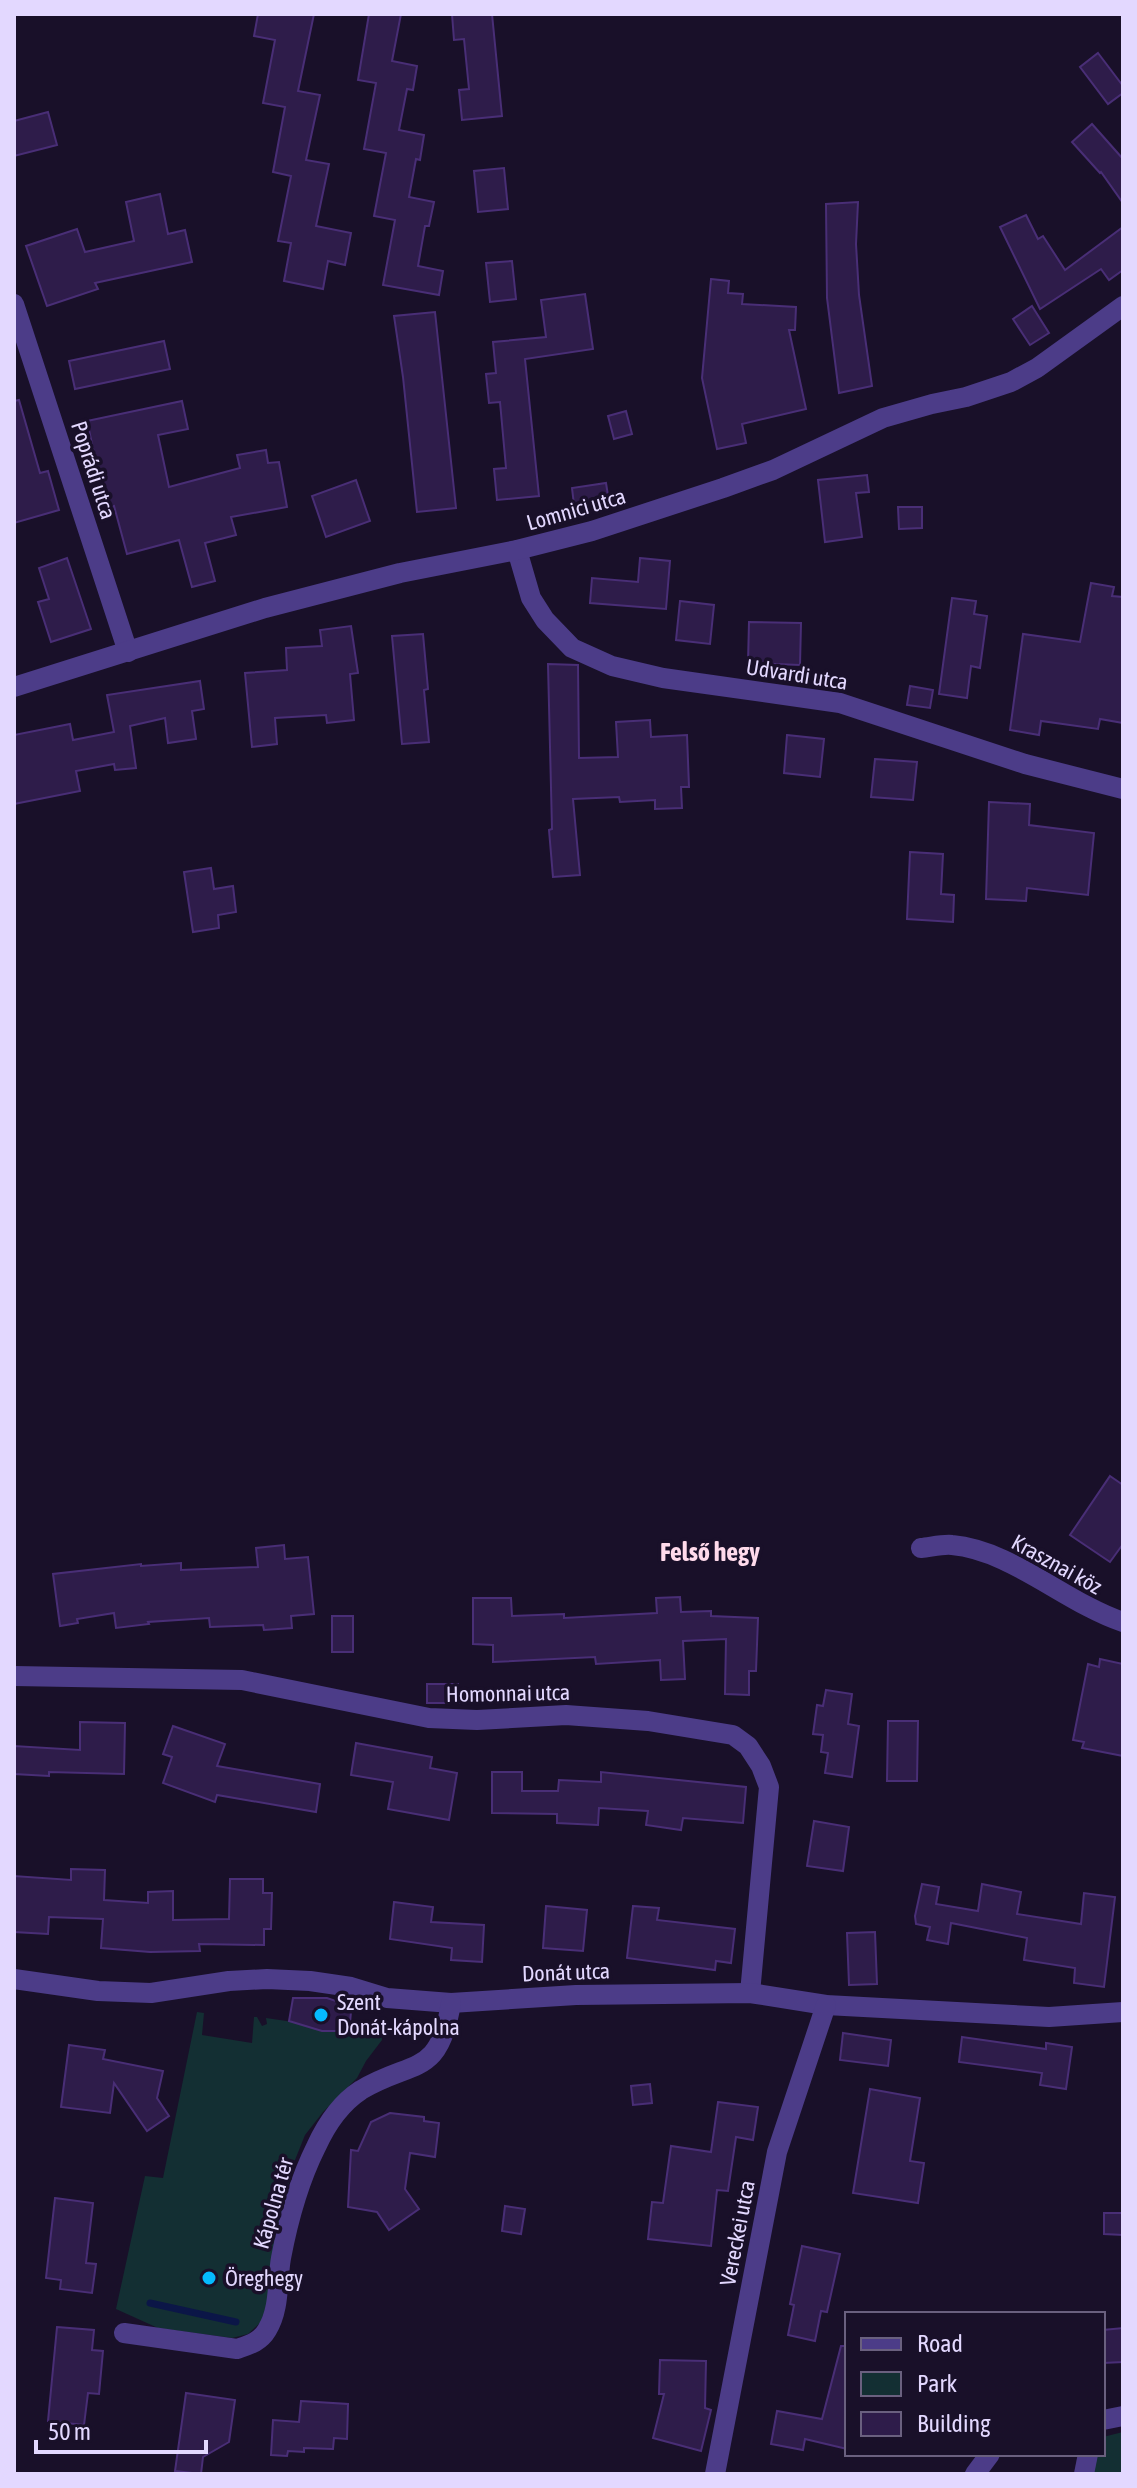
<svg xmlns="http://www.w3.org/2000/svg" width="1137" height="2488" viewBox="0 0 1137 2488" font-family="'Asap Condensed',sans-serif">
<rect width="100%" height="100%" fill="#191029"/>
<g fill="#132f33">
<path d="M 197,2012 L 204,2013 L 202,2035 L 252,2043 L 254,2017 L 257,2017 L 262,2026 L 267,2024 L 266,2018 L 307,2024 L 307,2027 C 325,2032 335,2033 350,2023 L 376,2027 L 381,2032 L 382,2040 L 366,2061 L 357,2078 L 323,2112 L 305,2135 L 293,2165 L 279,2225 L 266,2309 L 261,2322 L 248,2334 L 232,2338 L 158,2328 L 116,2309 L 145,2176 L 163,2178 Z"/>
<polygon points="1123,2432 1123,2474 1087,2474 1094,2454 1103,2454 1103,2437"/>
</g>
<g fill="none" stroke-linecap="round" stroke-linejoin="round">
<polyline stroke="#0b1647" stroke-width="7" points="150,2303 236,2322"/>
</g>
<g fill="#2e1c4a" stroke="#492e76" stroke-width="2">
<polygon points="258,14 314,14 298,91 320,95 306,160 329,164 316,226 351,233 345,265 328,261 323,289 284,281 291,243 278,241 291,176 273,172 285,107 263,103 275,40 254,36"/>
<polygon points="369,14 401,14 392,61 417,66 413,90 407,89 399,130 424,135 420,160 416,159 409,197 434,202 429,226 425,226 418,266 443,271 439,295 383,285 395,220 374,216 386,153 364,149 376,83 358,80"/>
<polygon points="452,14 492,14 502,116 462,120 459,90 469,89 464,39 454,40"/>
<polygon points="1098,53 1123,86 1123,93 1108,104 1080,67"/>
<polygon points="48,112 57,145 14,156 14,121"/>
<polygon points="1092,124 1123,159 1123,203 1101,172 1100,173 1072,142"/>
<polygon points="504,168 508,209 478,212 474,171"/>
<polygon points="160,194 168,234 185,230 192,262 95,283 98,289 47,306 26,246 77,229 85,252 134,241 126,202"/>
<polygon points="858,202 856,244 859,295 872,386 839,393 827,298 826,204"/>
<polygon points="1026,215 1038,239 1043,236 1065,270 1123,227 1123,270 1109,280 1101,269 1040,309 1000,227"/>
<polygon points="512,261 516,299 490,302 486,263"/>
<polygon points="711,279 729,281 728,293 743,294 742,304 796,307 795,330 789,330 806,409 742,424 746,443 717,449 702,378"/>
<polygon points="585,294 593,349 525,359 539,496 497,500 494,469 506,468 500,402 489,403 486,374 496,373 493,342 546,337 541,300"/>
<polygon points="1032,306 1049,333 1030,345 1013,319"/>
<polygon points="435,312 456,508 417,512 403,377 394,316"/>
<polygon points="164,341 170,369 75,389 69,361"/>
<polygon points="19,400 40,473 48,471 59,510 14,523 14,401"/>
<polygon points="182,401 188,429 158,435 169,487 240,468 237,455 266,450 268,463 279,462 287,507 231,517 236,535 205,543 215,581 192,587 179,540 127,554 114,506 98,510 92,488 101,485 87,421"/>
<polygon points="626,411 632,434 614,439 608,416"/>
<polygon points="867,475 869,492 856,493 862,537 825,542 818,480"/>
<polygon points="356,480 370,521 326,537 312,496"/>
<polygon points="606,483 610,508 575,513 572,488"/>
<polygon points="898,507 922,507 922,528 899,529"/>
<polygon points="67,558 91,629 51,642 38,602 49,599 39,568"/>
<polygon points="640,558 670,561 666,609 590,603 592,578 638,582"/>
<polygon points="1091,583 1114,587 1112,596 1123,597 1123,723 1100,719 1098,729 1041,721 1039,735 1010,730 1023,634 1080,642"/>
<polygon points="952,598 976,601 974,614 987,616 980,668 971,666 967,698 939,694"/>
<polygon points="680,601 714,605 710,644 676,640"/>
<polygon points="749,622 801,623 800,665 748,663"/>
<polygon points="351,626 358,673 350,674 354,720 327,723 326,715 275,718 277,744 252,747 245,673 287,670 286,648 322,646 320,630"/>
<polygon points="423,634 428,689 424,690 429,742 402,744 392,636"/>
<polygon points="548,664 578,665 579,758 618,757 616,722 650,720 651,737 687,735 689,787 681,787 682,808 655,809 655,800 620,802 619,797 573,799 580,875 553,877 549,830 552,829"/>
<polygon points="200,681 204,709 192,711 196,739 168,743 165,718 130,726 136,768 115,770 114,764 76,771 80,791 14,804 14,735 70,724 73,740 114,732 107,695"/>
<polygon points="910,686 933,690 930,708 907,705"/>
<polygon points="787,735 824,739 820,777 784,773"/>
<polygon points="875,759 917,762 913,800 871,797"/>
<polygon points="989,802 1030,804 1029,825 1094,833 1088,895 1027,888 1026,901 986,899"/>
<polygon points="910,852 943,854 941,894 954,895 953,922 907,919"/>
<polygon points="211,868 214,889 233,886 236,912 218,915 219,928 193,932 184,872"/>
<polygon points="1110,1476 1123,1485 1123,1544 1110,1562 1070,1535"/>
<polygon points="284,1545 285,1559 308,1557 314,1614 291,1616 292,1628 264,1630 263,1625 210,1627 209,1618 148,1622 149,1624 116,1628 114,1613 77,1619 78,1623 60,1626 53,1574 141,1564 141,1566 181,1563 181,1570 258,1567 256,1548"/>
<polygon points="680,1597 681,1612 711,1611 711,1616 758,1618 756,1671 749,1671 749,1695 725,1694 726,1639 683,1641 685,1679 661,1680 660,1660 596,1664 595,1657 493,1662 493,1645 473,1644 473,1598 511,1598 512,1616 564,1614 564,1618 657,1613 656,1598"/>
<rect x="332" y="1616" width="21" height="36"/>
<polygon points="1100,1659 1123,1664 1123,1756 1082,1748 1084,1742 1073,1740 1088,1664 1099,1667"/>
<polygon points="427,1684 458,1684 459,1703 427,1703"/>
<polygon points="826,1690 852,1694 848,1724 859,1726 852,1777 825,1773 828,1753 821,1752 823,1735 813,1734 817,1705 823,1706"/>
<polygon points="888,1721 918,1721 917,1781 887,1781"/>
<polygon points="80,1722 125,1723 124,1774 49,1772 49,1776 14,1774 14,1746 80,1750"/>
<polygon points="173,1726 225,1744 217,1766 320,1784 316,1812 217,1795 215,1802 163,1783 172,1757 163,1754"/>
<polygon points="356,1743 432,1757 430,1768 457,1773 449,1820 388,1809 393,1782 351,1775"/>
<polygon points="492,1772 522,1772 522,1791 558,1791 559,1780 601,1782 601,1772 746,1787 743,1823 683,1818 681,1830 646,1825 648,1811 599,1808 598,1825 557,1823 557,1814 492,1813"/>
<polygon points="814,1821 849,1827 843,1871 807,1866"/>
<polygon points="71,1869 105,1870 104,1900 148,1903 148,1892 173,1891 173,1920 229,1919 230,1879 263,1879 263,1893 272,1893 271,1929 264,1929 264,1945 199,1944 200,1951 150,1952 101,1948 103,1919 49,1917 48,1934 14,1932 14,1876 71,1880"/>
<polygon points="922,1884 939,1887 936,1904 978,1911 982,1884 1021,1892 1017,1914 1081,1924 1084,1893 1115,1897 1104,1987 1074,1983 1075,1968 1024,1960 1027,1938 951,1923 948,1944 927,1940 930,1927 916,1924 915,1916"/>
<polygon points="394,1902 433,1907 431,1922 484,1925 482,1962 451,1960 452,1948 390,1939"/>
<polygon points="546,1906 587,1910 583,1951 543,1948"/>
<polygon points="633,1906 659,1908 657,1920 735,1929 731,1963 716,1961 715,1970 627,1958"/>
<polygon points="875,1932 877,1984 849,1985 847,1933"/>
<polygon points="293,1998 327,1998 342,2003 351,2012 350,2023 338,2031 322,2031 289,2021"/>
<polygon points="843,2033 891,2040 888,2066 840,2060"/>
<polygon points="962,2037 1046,2049 1046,2043 1072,2047 1066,2089 1040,2085 1042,2073 959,2062"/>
<polygon points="69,2045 105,2050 103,2059 163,2071 157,2098 169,2116 147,2131 114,2083 110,2113 61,2107"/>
<polygon points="650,2084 652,2103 633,2105 631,2086"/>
<polygon points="870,2089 920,2098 910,2161 924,2163 918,2203 853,2193"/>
<polygon points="718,2102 758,2107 753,2140 736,2137 728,2191 717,2190 711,2246 648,2239 652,2202 663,2203 671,2146 711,2152"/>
<polygon points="390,2113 424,2117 424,2121 439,2123 435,2157 410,2153 405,2189 419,2209 389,2230 377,2212 348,2207 351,2150 358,2151 371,2122"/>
<polygon points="55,2198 93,2203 86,2263 96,2264 92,2293 60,2289 61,2280 46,2278"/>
<polygon points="505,2206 525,2209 521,2234 502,2231"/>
<polygon points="1104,2213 1123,2213 1123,2235 1104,2234"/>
<polygon points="802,2246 840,2254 827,2312 821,2311 815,2341 788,2335 794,2305 790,2304"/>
<polygon points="57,2327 94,2330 92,2350 103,2351 99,2394 88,2393 84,2425 48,2421"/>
<polygon points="1123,2328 1123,2362 1103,2363 1103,2330"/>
<polygon points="841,2346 847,2346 847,2449 805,2439 803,2450 771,2444 777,2411 822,2419"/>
<polygon points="660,2360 706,2361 705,2408 711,2410 701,2451 653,2438 664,2394 659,2394"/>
<polygon points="186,2393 235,2400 229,2442 203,2457 201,2474 175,2471"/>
<polygon points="301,2401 348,2404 347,2439 334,2438 333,2449 304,2448 304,2452 288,2451 287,2456 271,2455 273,2420 299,2422"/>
</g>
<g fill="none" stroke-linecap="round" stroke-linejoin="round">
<g stroke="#4c3c88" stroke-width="20">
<polyline points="14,304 128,652"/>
<polyline points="517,550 531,598 545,620 572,648 612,666 663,678 840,703 1025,764 1123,789"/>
<polyline points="14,687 265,608 400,573 517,550 592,531 723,488 773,470 883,418 932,404 966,397 1011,382 1037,368 1123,306"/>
<path d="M 921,1548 C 931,1547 943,1544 952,1545 C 1011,1550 1066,1603 1123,1622"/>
<polyline points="14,1676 242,1680 429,1718 477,1720 566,1715 648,1721 733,1735 748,1746 761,1766 769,1787 750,1993"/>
<polyline points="14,1979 98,1991 151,1993 229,1981 267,1979 310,1981 351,1987 387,1998 451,2003 576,1995 750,1993 826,2005 1049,2017 1123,2012"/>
<path d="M 124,2333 L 237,2349 C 249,2345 260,2342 267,2330 C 280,2309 277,2281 281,2258 C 288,2221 299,2181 316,2147 C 326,2125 341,2103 361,2090 C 413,2059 439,2078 451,2003"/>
<polyline points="1103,2420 1123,2416"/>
<polyline points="715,2474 777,2152 826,2005"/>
<polyline points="975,2474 990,2454"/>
<polyline points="1084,2474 1088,2454"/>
</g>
</g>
<g fill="#05bafe" stroke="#191029" stroke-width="3">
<circle cx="321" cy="2015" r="8"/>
<circle cx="209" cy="2278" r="8"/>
</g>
<g text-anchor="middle" stroke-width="7" stroke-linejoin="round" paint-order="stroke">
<g font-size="22" fill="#e3d8ff" stroke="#191029">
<text transform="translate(94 470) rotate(72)" y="8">Poprádi utca</text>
<text transform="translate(576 509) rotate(-16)" y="8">Lomnici utca</text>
<text transform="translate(797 674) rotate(9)" y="8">Udvardi utca</text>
<text transform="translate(1057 1564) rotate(29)" y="8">Krasznai köz</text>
<text transform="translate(508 1693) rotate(-1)" y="8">Homonnai utca</text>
<text transform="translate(566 1972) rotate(-2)" y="8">Donát utca</text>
<text transform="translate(273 2203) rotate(-74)" y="8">Kápolna tér</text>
<text transform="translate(737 2233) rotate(-79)" y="8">Vereckei utca</text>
</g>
<g font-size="22" fill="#e3d8ff" stroke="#191029" text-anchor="start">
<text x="337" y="2010">Szent<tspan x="337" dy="25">Donát-kápolna</tspan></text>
<text x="225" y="2286">Öreghegy</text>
</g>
<g font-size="26" font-weight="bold" fill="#ffdaeb" stroke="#191029">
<text x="710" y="1561">Felső hegy</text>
</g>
</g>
<rect width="1137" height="2488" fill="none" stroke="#e3d8ff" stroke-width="32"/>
<rect x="845" y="2312" width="260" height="144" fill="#191029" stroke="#6a607f" stroke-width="2"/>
<rect x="861" y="2338" width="40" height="12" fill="#4c3c88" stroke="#6a607f" stroke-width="2"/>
<text x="917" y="2352" font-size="24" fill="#e3d8ff">Road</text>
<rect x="861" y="2372" width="40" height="24" fill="#132f33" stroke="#6a607f" stroke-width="2"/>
<text x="917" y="2392" font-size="24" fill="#e3d8ff">Park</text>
<rect x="861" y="2412" width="40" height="24" fill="#2e1c4a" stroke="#6a607f" stroke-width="2"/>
<text x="917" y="2432" font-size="24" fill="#e3d8ff">Building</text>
<path d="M36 2440v12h170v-12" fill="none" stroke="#e3d8ff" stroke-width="4"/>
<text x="48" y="2440" font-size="24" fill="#e3d8ff" stroke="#191029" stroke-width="6" paint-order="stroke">50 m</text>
</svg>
